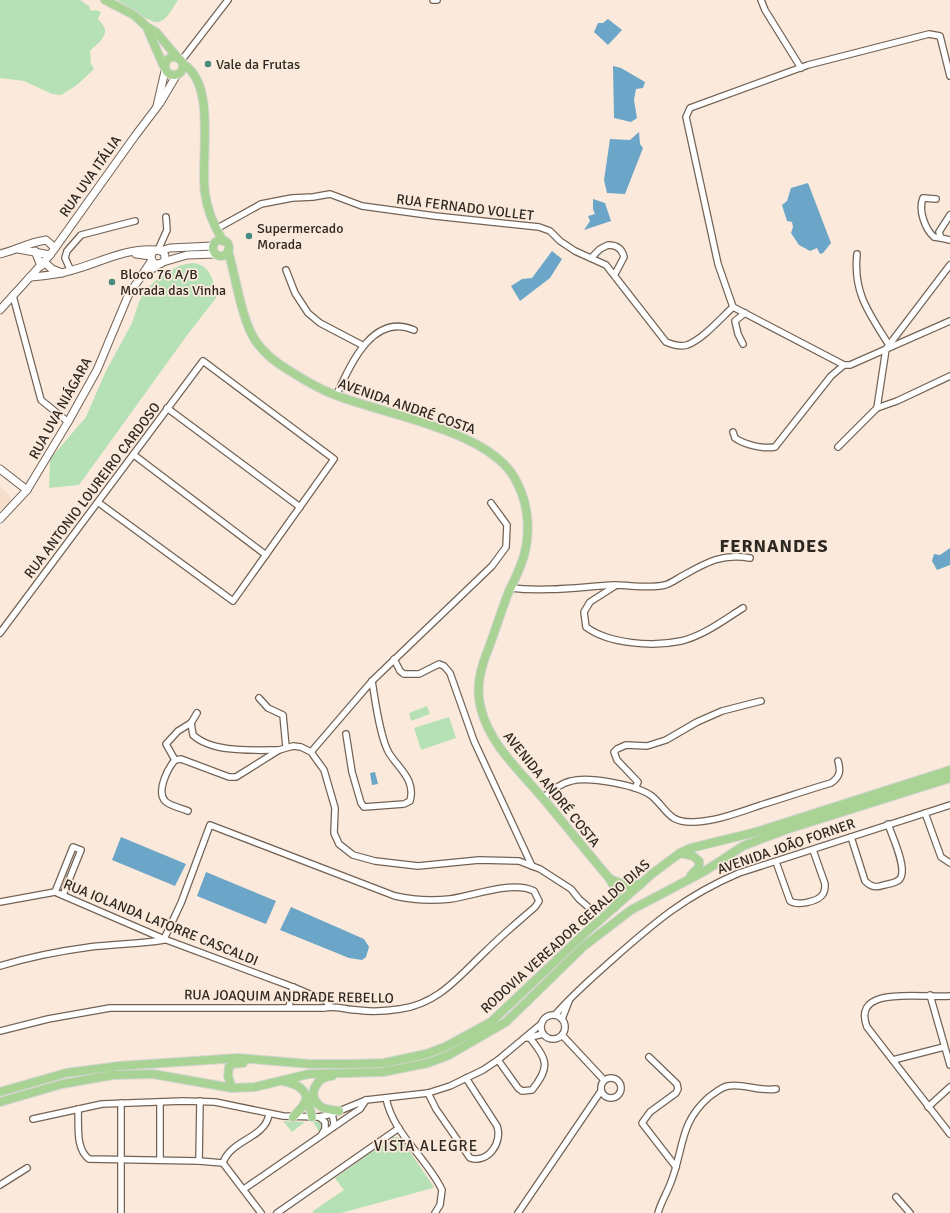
<svg xmlns="http://www.w3.org/2000/svg" width="950" height="1213" viewBox="0 0 950 1213" font-family="Signika,sans-serif">
<rect width="100%" height="100%" fill="#fbeadb"/>
<polygon fill="#f5deca" points="0,486 8,494 12,502 0,512"/>
<g fill="#b6e1b6">
<path d="M 0,0 L 80,0 L 89,6 L 91,11 L 96,10 L 101,12 L 98,19 C 100,22 103,24 104,27 C 109,36 96,45 90,51 L 91,64 L 94,69 L 77,85 L 61,95 L 52,94 L 24,81 L 0,78 Z"/>
<path d="M 117,0 L 178,0 C 173,7 168,19 159,22 C 150,24 125,5 117,0 Z"/>
<path d="M 192,263 C 208,264 211,275 216,289 L 223,289 L 188,334 L 79,485 L 49,488 L 50,459 L 86,417 L 105,373 L 132,323 L 139,302 L 145,291 L 160,276 L 181,265 Z"/>
<polygon points="427,706 430,714 411,721 409,713"/>
<polygon points="449,717 456,738 421,750 414,728"/>
<polygon points="283,1121 305,1122 292,1132"/>
<polygon points="321,1121 327,1123 328,1126 320,1133 313,1122"/>
<polygon points="393,1137 398,1137 401,1139 434,1187 433,1188 341,1213 313,1213 313,1211 344,1190 335,1178"/>
</g>
<g fill="#6ba5c7">
<polygon points="608,19 622,30 608,45 594,32 598,23 603,23"/>
<polygon points="613,66 621,68 645,82 643,88 636,89 634,100 637,118 631,122 614,118"/>
<polygon points="639,132 640,144 643,148 625,194 607,193 604,180 610,139 630,140"/>
<polygon points="808,183 831,243 823,253 820,254 817,248 810,251 799,245 791,233 793,227 792,222 787,221 782,205 787,201 791,188"/>
<polygon points="593,199 605,203 611,221 584,230 590,221 588,216 595,214 593,209"/>
<polygon points="552,251 562,259 550,278 520,301 511,286 522,279 532,278"/>
<polygon points="950,548 950,565 937,570 932,561 934,554 940,555"/>
<polygon points="375,772 378,784 372,785 370,773"/>
<polygon points="121,837 186,864 175,886 112,860"/>
<polygon points="206,872 276,901 266,924 197,896"/>
<polygon points="291,907 364,939 369,947 366,957 362,960 349,958 280,930"/>
</g>
<g fill="none" stroke-linecap="round" stroke-linejoin="round">
<g stroke="#726356" stroke-width="8">
<g id="minor">
<polyline points="433,0 437,0"/>
<polyline points="761,0 765,10 801,68"/>
<polyline points="181,61 228,0"/>
<polyline points="950,76 940,36 929,34 808,65 690,108 686,117 718,264 733,307 844,365 850,365 950,321"/>
<path d="M 936,199 L 923,198 C 918,210 925,229 934,237 L 941,238"/>
<polyline points="950,215 939,232 941,238 950,240"/>
<path d="M 216,229 L 261,204 L 292,198 L 313,197 L 330,194 L 362,206 L 435,216 L 539,227 L 550,231 L 560,241 L 575,251 L 606,265 L 666,342 C 673,345 680,347 687,345 C 702,340 721,318 733,307"/>
<polyline points="158,250 167,230 166,217"/>
<path d="M 857,254 C 853,293 869,313 889,345"/>
<path d="M 591,258 L 600,249 L 608,245 C 616,245 622,248 624,257 L 615,274"/>
<polyline points="286,270 295,293 308,313 320,323 362,345"/>
<polyline points="71,271 65,258 67,251 81,235 135,221"/>
<polyline points="13,296 41,400 68,422"/>
<polyline points="743,344 738,334 735,321 745,313"/>
<path d="M 336,396 C 350,366 372,312 414,330"/>
<polyline points="167,408 300,507"/>
<polyline points="877,408 886,349 950,265"/>
<path d="M 733,432 L 735,438 C 745,445 763,449 775,447 L 831,376 L 844,365"/>
<polyline points="838,447 877,408 897,401 950,376"/>
<polyline points="134,455 266,555"/>
<path d="M 615,586 L 590,602 L 584,612 L 586,627 C 609,644 653,647 681,641 C 703,636 724,620 743,608"/>
<path d="M 510,588 C 546,592 579,587 614,585 C 631,585 648,589 665,585 C 672,583 678,578 684,575 C 707,562 723,553 750,558"/>
<polyline points="0,633 203,361 334,459 233,601 99,503"/>
<polyline points="394,659 400,671 404,674 419,674 439,664 444,666 450,673 474,741 532,866"/>
<polyline points="259,698 268,708 283,715 286,747"/>
<path d="M 197,713 L 191,723 L 193,735 C 212,753 254,750 279,750"/>
<path d="M 346,734 L 352,772 L 361,803 L 364,807 L 404,804 L 410,801 C 416,780 399,769 389,753 C 380,738 375,699 372,681"/>
<polyline points="311,752 372,681 492,566 506,547 507,525 491,503"/>
<polyline points="175,760 166,744 178,731 191,723"/>
<polyline points="635,788 638,782 617,760 614,752 617,749 626,745 647,746 666,740 697,722 722,711 761,701"/>
<path d="M 543,798 C 551,791 561,783 571,781 C 588,776 639,785 653,797 C 668,811 669,823 694,822 C 717,821 740,812 761,805 C 784,798 807,790 831,783 C 840,777 841,771 838,761"/>
<path d="M 188,811 C 181,808 170,806 165,801 C 156,791 168,768 175,760 L 181,759 L 229,777 L 236,777 L 279,750 L 293,746 L 301,747 L 311,752 L 324,770 L 335,808 L 334,833 L 339,844 L 353,855 L 375,861 L 418,866 L 479,860 L 519,861 L 540,869 L 571,889 L 579,899 L 602,919"/>
<polyline points="925,813 941,857 950,863"/>
<path d="M 851,837 L 865,881 C 871,887 876,888 884,885 C 889,884 895,883 899,880 C 909,871 892,836 888,824"/>
<path d="M 776,862 L 790,901 C 797,906 818,902 823,894 C 825,891 825,887 825,884 L 813,850"/>
<polyline points="55,892 73,847 81,850 63,895"/>
<polyline points="0,902 55,892 164,939 293,987 326,1001 330,1006"/>
<path d="M 0,966 C 29,957 60,951 90,947 C 115,944 139,944 164,940"/>
<polyline points="930,995 950,1065"/>
<path d="M 950,996 C 928,999 850,983 867,1027 L 950,1134"/>
<polyline points="289,1007 293,987"/>
<circle cx="553" cy="1027" r="12"/>
<path d="M 555,1015 C 572,995 592,978 612,960 C 655,922 685,896 739,873 L 950,805"/>
<polyline points="562,1019 569,1001"/>
<path d="M 0,1031 L 48,1019 L 110,1008 L 324,1008 C 335,1005 346,1010 357,1010 C 371,1012 387,1011 400,1009 C 439,1004 460,975 487,950 C 502,935 519,921 535,907 L 539,901 L 534,891 C 513,880 473,896 450,899 C 432,901 413,900 395,896 L 210,825 L 181,903 L 164,939"/>
<polyline points="562,1035 604,1080"/>
<polyline points="527,1038 543,1034"/>
<polyline points="649,1057 677,1084 678,1089 676,1093 650,1112 642,1123 676,1167"/>
<path d="M 498,1060 L 518,1088 L 522,1091 L 532,1090 C 551,1066 547,1060 530,1038"/>
<polyline points="893,1060 944,1047"/>
<circle cx="611" cy="1088" r="10"/>
<path d="M 428,1093 L 436,1109 L 470,1158 C 488,1164 503,1142 497,1126 L 466,1078"/>
<path d="M 386,1098 C 393,1134 427,1158 442,1190 L 440,1205 L 435,1213"/>
<polyline points="121,1103 121,1213"/>
<polyline points="928,1107 950,1087"/>
<path d="M 78,1109 C 79,1124 75,1149 89,1159 L 199,1161 L 223,1163 L 261,1213"/>
<polyline points="332,1114 334,1123 333,1127"/>
<polyline points="319,1117 325,1122 325,1129 322,1134"/>
<polyline points="33,1119 102,1104 183,1101 215,1102 283,1116 319,1117 332,1114 366,1100 428,1093 450,1086 483,1070 498,1060 541,1024"/>
<polyline points="160,1160 160,1102"/>
<polyline points="199,1161 200,1101"/>
<path d="M 223,1163 C 230,1140 266,1138 269,1114"/>
<polyline points="0,1185 27,1168"/>
<polyline points="244,1189 351,1115 360,1109 366,1100"/>
<polyline points="896,1197 910,1213"/>
<polyline points="277,1213 399,1128"/>
<polyline points="518,1213 601,1091"/>
<path d="M 658,1213 C 661,1202 667,1193 671,1182 C 684,1149 679,1123 709,1097 C 715,1093 721,1087 728,1086 C 743,1083 760,1092 776,1089"/>
</g>
</g>
<g stroke="#726356" stroke-width="9">
<g id="tertiary">
<polyline points="157,106 165,71"/>
<polyline points="18,249 50,255"/>
<polyline points="35,251 41,266"/>
<path d="M 0,254 C 16,250 30,242 46,240 L 55,248"/>
<polyline points="136,254 151,256"/>
<polyline points="44,262 52,269 62,273"/>
<path d="M 30,277 C 43,276 57,275 69,271 C 97,264 127,247 156,250"/>
<polyline points="0,310 50,255 135,136 160,103 176,76"/>
<polyline points="0,469 27,490"/>
</g>
</g>
<g stroke="#726356" stroke-width="9">
<g id="secondary">
<circle cx="158" cy="257" r="7"/>
<polyline points="160,251 170,248 213,246"/>
<polyline points="163,262 187,255 215,254"/>
<polyline points="142,276 159,264"/>
<polyline points="0,519 27,490 68,422 97,370 128,296 152,260"/>
</g>
</g>
<g stroke="#d5d4d3" stroke-width="10">
<g id="primary">
<polyline points="105,0 134,15 147,27 156,32 178,58"/>
<polyline points="147,28 164,67"/>
<circle cx="174" cy="66" r="9"/>
<path d="M 183,64 C 217,84 200,158 205,193 C 207,210 214,226 223,241"/>
<circle cx="221" cy="248" r="8"/>
<path d="M 228,251 C 236,277 241,318 255,340 C 264,354 276,363 290,371 C 304,380 319,389 335,395 C 383,414 487,430 514,477 C 530,504 532,538 520,567 C 517,575 513,583 509,591 C 502,609 496,628 489,647 C 481,667 475,687 481,709 C 490,744 518,769 541,796 C 564,823 586,851 609,878 L 617,892 L 614,908"/>
<polyline points="680,853 693,856 699,861 699,867 691,875"/>
<polyline points="610,879 627,886 641,884"/>
<path d="M 332,1076 C 318,1076 306,1094 319,1105 C 324,1110 333,1110 339,1111"/>
<path d="M 283,1081 C 307,1086 307,1095 312,1117"/>
<polyline points="232,1088 228,1076 229,1067 232,1064 243,1063"/>
<polyline points="0,1092 66,1073 119,1066 238,1058 310,1064 352,1064 384,1063 426,1054 445,1047 491,1022 583,935 653,873 680,853 691,848 756,832 950,770"/>
<polyline points="0,1102 62,1084 113,1075 153,1074 232,1088 255,1087 309,1074 383,1072 428,1063 449,1055 506,1022 584,946 631,910 705,871 743,846 785,830 950,778"/>
<polyline points="293,1117 303,1106 307,1097"/>
</g>
</g>
<use href="#minor" stroke="#fff" stroke-width="5.5"/>
<use href="#tertiary" stroke="#fff" stroke-width="7"/>
<use href="#secondary" stroke="#fff" stroke-width="7"/>
<use href="#primary" stroke="#a8d394" stroke-width="8"/>
</g>
<g fill="#478c82" stroke="#fbeadb" stroke-width="1.5">
<circle cx="208" cy="64" r="4"/>
<circle cx="249" cy="236" r="4"/>
<circle cx="112" cy="282" r="4"/>
</g>
<g text-anchor="middle" stroke-width="3.5" stroke-linejoin="round" paint-order="stroke">
<g font-size="14" fill="#2e2822" stroke="#fbeadb" text-anchor="start">
<text x="216" y="69">Vale da Frutas</text>
<text x="257" y="233">Supermercado<tspan x="257" dy="16">Morada</tspan></text>
<text x="120" y="279">Bloco 76 A/B<tspan x="120" dy="16">Morada das Vinha</tspan></text>
</g>
<g font-size="14" fill="#2e2822" stroke="#fbeadb">
<text transform="translate(90 176) rotate(-55)" y="5">RUA UVA ITÁLIA</text>
<text transform="translate(465 207) rotate(7)" y="5">RUA FERNADO VOLLET</text>
<text transform="translate(407 406) rotate(19)" y="5">AVENIDA ANDRÉ COSTA</text>
<text transform="translate(60 408) rotate(-61)" y="5">RUA UVA NIÁGARA</text>
<text transform="translate(92 490) rotate(-53)" y="5">RUA ANTONIO LOUREIRO CARDOSO</text>
<text transform="translate(552 789) rotate(51)" y="5">AVENIDA ANDRÉ COSTA</text>
<text transform="translate(786 846) rotate(-19)" y="5">AVENIDA JOÃO FORNER</text>
<text transform="translate(161 922) rotate(22)" y="5">RUA IOLANDA LATORRE CASCALDI</text>
<text transform="translate(565 936) rotate(-42)" y="5">RODOVIA VEREADOR GERALDO DIAS</text>
<text transform="translate(289 996) rotate(1)" y="5">RUA JOAQUIM ANDRADE REBELLO</text>
</g>
<g font-size="15" letter-spacing="1" fill="#2e2822" stroke="#fbeadb">
<text x="426" y="1151">VISTA ALEGRE</text>
</g>
<g font-size="18" font-weight="bold" letter-spacing="1" fill="#2e2822" stroke="#fbeadb">
<text x="774" y="552">FERNANDES</text>
</g>
</g>
</svg>
